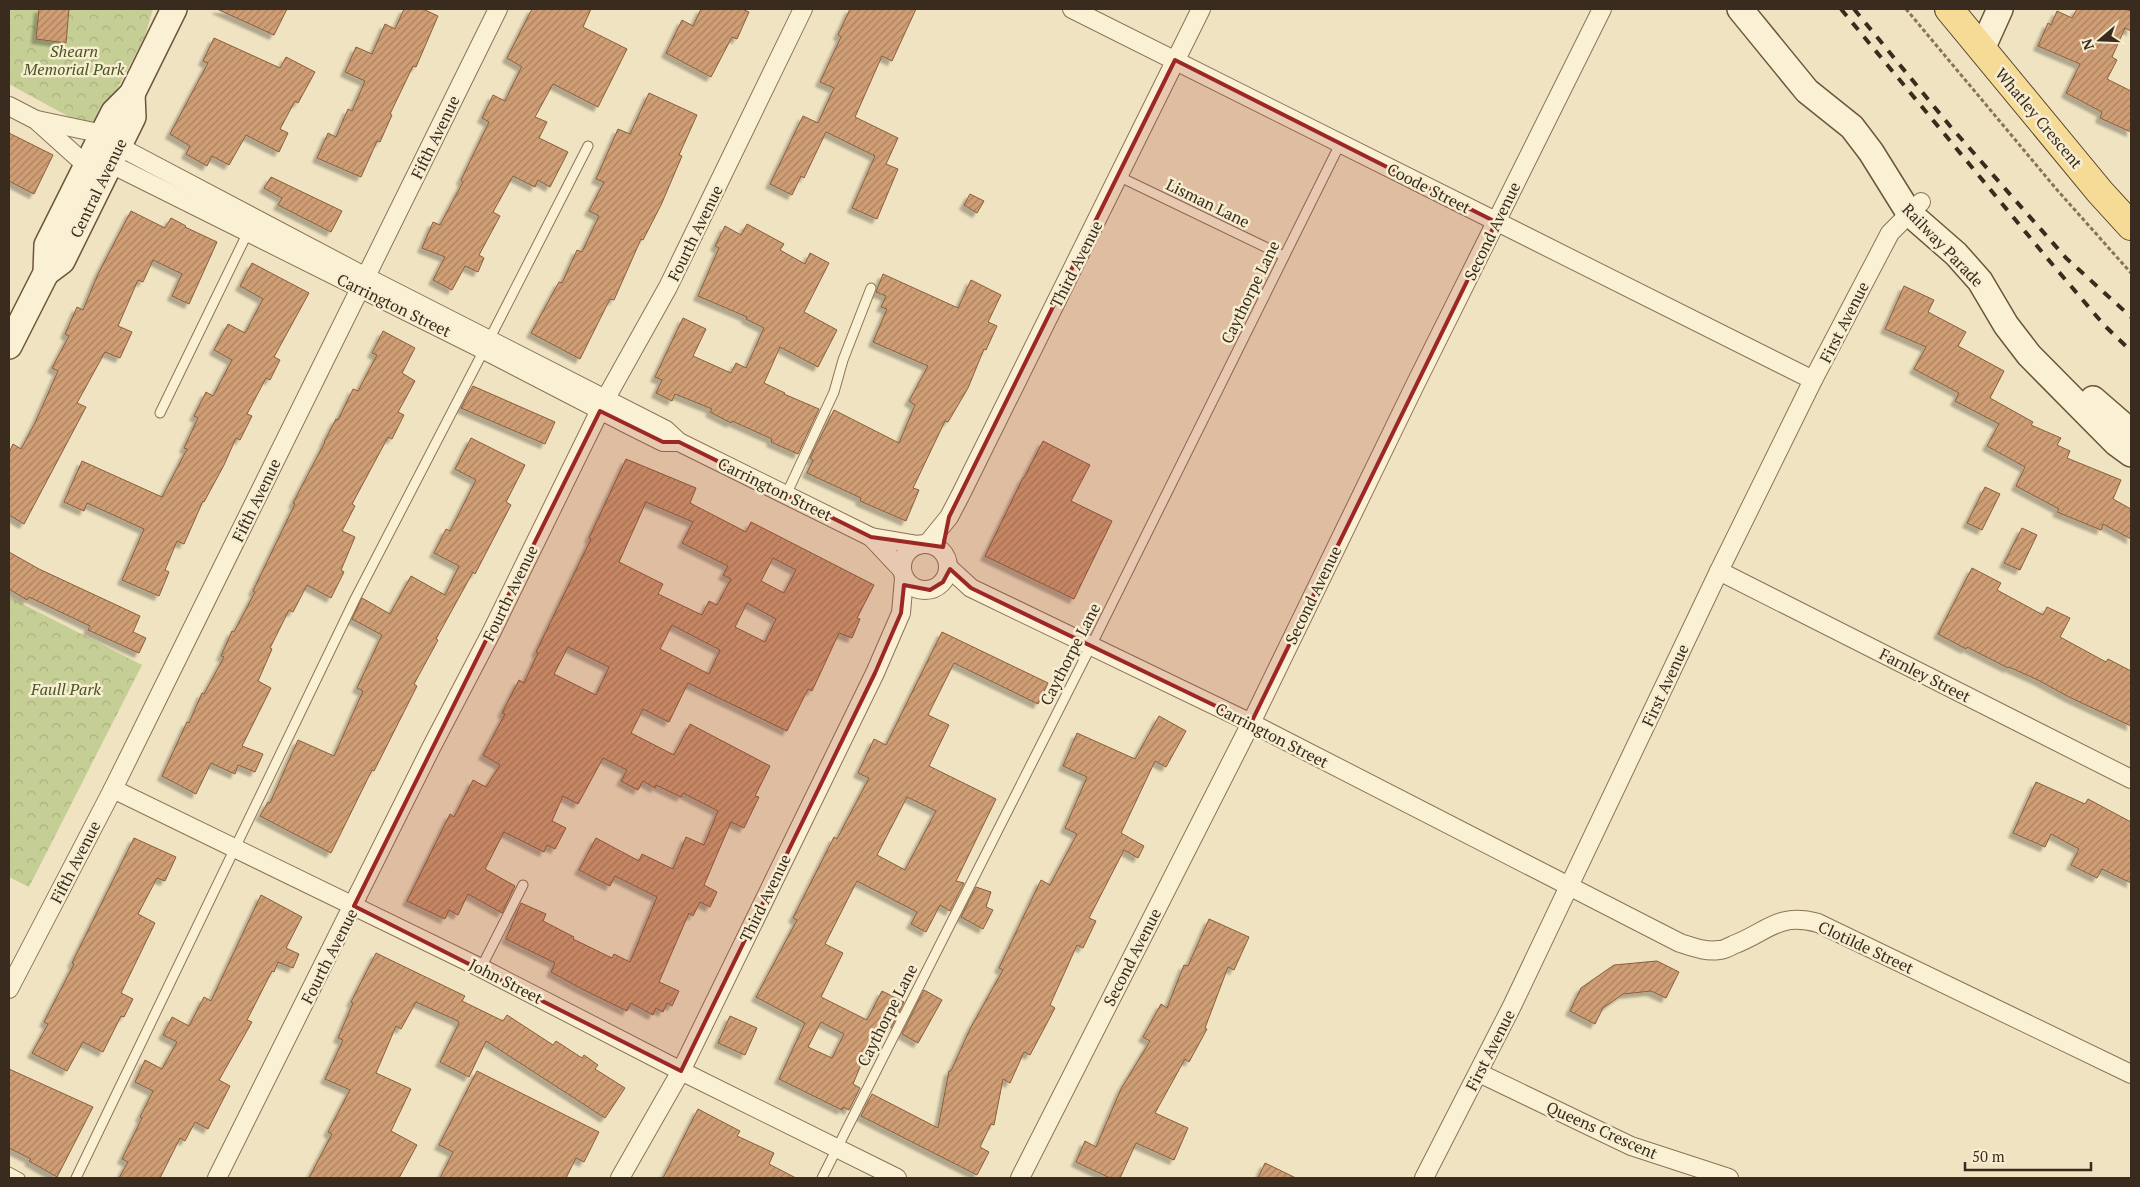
<svg xmlns="http://www.w3.org/2000/svg" width="2140" height="1187" viewBox="0 0 2140 1187" font-family="'PT Serif',serif">
<defs>
<pattern id="park-crowns" width="20" height="18" patternUnits="userSpaceOnUse" patternTransform="scale(1.25)"><rect width="20" height="18" fill="#c5ce94"/><path d="M2 6a3 3 0 1 1 6 0M12 15a3 3 0 1 1 6 0" fill="none" stroke="#aab17f"/></pattern>
<pattern id="building-hatch" width="6" height="6" patternUnits="userSpaceOnUse" patternTransform="scale(1.25)"><rect width="6" height="6" fill="#d09e75"/><path d="M-1 1l2-2M0 6l6-6M5 7l2-2" fill="none" stroke="#aa815f"/></pattern>
<filter id="shadow"><feDropShadow dx="-4.5" dy="4.5" stdDeviation="1" flood-color="#0004"/></filter>
</defs>
<rect width="100%" height="100%" fill="#f0e3c1"/>
<g fill="url(#park-crowns)">
<polygon points="9,9 153,9 145,36 101,120 84,125 9,84"/>
<polygon points="9,597 142,665 29,887 9,877"/>
</g>
<g fill="url(#building-hatch)" stroke="#8a5e3c" fill-rule="evenodd" filter="url(#shadow)">
<polygon points="39,9 69,9 66,43 36,39"/>
<polygon points="217,9 287,9 274,35"/>
<polygon points="404,9 423,9 438,16 416,67 413,66 390,114 392,115 380,142 377,141 361,177 317,158 328,133 336,137 348,109 352,111 365,81 345,72 356,47 372,54 385,24 395,29"/>
<polygon points="532,9 591,9 583,27 627,49 598,107 553,84 535,117 547,122 539,138 568,152 550,187 538,180 535,187 513,176 493,212 500,216 479,255 484,258 478,272 465,266 452,290 433,280 445,257 422,248 433,222 440,225 463,182 461,180 489,122 482,118 493,95 505,101 521,68 522,67 507,58"/>
<polygon points="701,9 742,9 749,12 737,39 732,37 711,77 666,53 682,20 693,26"/>
<polygon points="850,9 916,9 892,61 882,56 855,117 898,138 886,164 898,169 877,219 852,208 875,156 826,132 804,178 801,176 792,195 770,184 803,116 818,123 834,88 820,82 841,37 838,35"/>
<polygon points="2077,9 2125,9 2131,11 2131,31 2125,28 2112,57 2117,60 2107,79 2131,91 2131,132 2100,118 2102,112 2066,93 2080,64 2038,46 2048,23 2051,25 2057,11 2072,18"/>
<polygon points="214,38 280,68 286,57 315,72 298,103 295,101 280,129 288,133 279,152 246,135 229,165 212,156 207,166 186,154 190,146 170,134 208,63 203,61"/>
<polygon points="649,93 697,115 679,155 682,156 661,205 643,240 641,239 614,300 610,299 580,359 531,333 559,282 562,283 577,250 582,252 599,216 589,211 604,182 596,179 618,129 630,134"/>
<polygon points="9,133 53,155 34,194 9,181"/>
<polygon points="271,177 342,211 331,232 278,205 282,198 264,188"/>
<polygon points="970,194 984,201 977,213 964,205"/>
<polygon points="131,211 165,228 171,218 186,226 185,227 217,242 189,304 172,296 182,274 153,260 143,282 138,280 118,326 132,332 120,358 105,352 77,403 86,407 24,524 9,515 9,453 13,444 21,449 35,423 58,371 52,368 69,336 65,334 77,307 83,310 98,274"/>
<polygon points="747,224 784,244 780,250 805,264 810,253 829,263 804,312 837,330 818,367 780,347 764,383 785,393 784,394 819,409 798,454 771,442 772,439 732,421 731,423 710,412 712,409 675,394 672,401 656,393 662,380 655,377 683,318 706,329 693,356 731,373 736,363 746,368 764,328 746,319 747,317 698,296 719,248 715,246 725,226 741,235"/>
<polygon points="252,263 309,293 274,357 280,360 270,380 266,378 247,414 252,416 240,440 236,438 224,465 204,502 203,501 184,544 177,541 165,570 169,572 159,596 122,580 144,529 87,503 84,511 64,502 82,461 162,497 187,449 184,448 198,418 194,416 206,392 213,396 232,360 214,350 228,324 245,333 263,299 240,286"/>
<polygon points="883,274 958,308 971,280 1001,295 988,322 997,326 986,350 984,349 968,388 948,422 945,421 913,488 919,490 906,521 860,501 861,498 807,473 813,460 810,458 834,410 899,443 915,405 909,401 928,366 873,342 887,309 881,307 886,296 876,292"/>
<polygon points="1904,286 1934,300 1928,312 1966,332 1958,346 2004,371 1990,398 2033,422 2031,425 2061,438 2057,445 2070,451 2067,458 2121,480 2113,499 2131,509 2131,539 2103,524 2101,530 2057,512 2059,509 2016,486 2025,467 1987,446 1999,424 1955,401 1959,393 1914,369 1926,347 1885,329"/>
<polygon points="383,331 415,348 402,373 415,381 398,412 404,415 392,439 388,437 352,504 355,506 342,531 355,537 341,570 344,572 331,598 307,585 293,612 289,610 270,648 272,649 258,681 271,688 242,746 263,754 255,772 238,765 235,774 211,763 196,794 162,776 187,722 189,723 202,693 204,694 224,657 221,656 232,631 234,632 255,592 253,591 266,564 295,504 293,503 325,442 324,442 336,419 338,420 353,389 358,391 377,355 372,353"/>
<polygon points="473,386 555,422 545,444 461,408"/>
<polygon points="471,438 525,465 506,502 511,505 475,574 473,572 436,639 438,640 414,684 417,686 374,771 372,770 331,853 260,816 268,802 270,803 298,740 334,756 363,691 357,688 382,635 352,619 362,598 390,614 411,576 445,595 459,566 434,553 446,529 450,531 476,480 455,469"/>
<polygon points="1043,441 1090,465 1071,501 1112,521 1074,599 985,556 1023,478 1024,478"/>
<path d="M 626,459 L 696,488 L 690,503 L 746,532 L 751,522 L 874,585 L 857,618 L 860,619 L 852,638 L 839,633 L 812,691 L 808,689 L 787,731 L 688,683 L 669,722 L 643,709 L 631,733 L 674,755 L 690,724 L 770,766 L 755,796 L 759,797 L 744,828 L 731,822 L 704,885 L 717,892 L 710,907 L 700,902 L 693,916 L 689,913 L 659,982 L 679,991 L 672,1006 L 667,1003 L 663,1012 L 656,1008 L 653,1015 L 631,1003 L 627,1011 L 582,989 L 551,972 L 555,963 L 506,939 L 521,903 L 546,914 L 543,921 L 574,937 L 573,939 L 612,958 L 614,954 L 630,962 L 657,897 L 615,876 L 610,886 L 579,870 L 596,838 L 639,861 L 642,854 L 673,869 L 686,837 L 704,845 L 718,811 L 683,793 L 681,797 L 656,785 L 655,788 L 643,781 L 638,790 L 621,781 L 627,770 L 603,758 L 578,804 L 563,796 L 552,821 L 566,828 L 555,849 L 547,845 L 544,852 L 504,832 L 485,869 L 515,886 L 502,913 L 468,894 L 458,915 L 449,910 L 445,919 L 407,901 L 450,814 L 454,817 L 473,780 L 486,787 L 500,765 L 483,755 L 505,714 L 502,713 L 519,680 L 524,683 L 538,653 L 536,652 L 591,539 L 589,538 ZM 646,502 L 693,522 L 682,543 L 728,566 L 723,575 L 731,579 L 717,605 L 709,601 L 702,615 L 658,594 L 663,584 L 619,562 ZM 773,558 L 796,570 L 784,593 L 761,581 ZM 747,603 L 776,619 L 765,642 L 735,627 ZM 672,625 L 720,650 L 709,674 L 660,649 ZM 568,647 L 609,667 L 596,695 L 554,674 Z"/>
<polygon points="1985,487 2000,494 1982,530 1967,523"/>
<polygon points="2022,528 2037,535 2020,570 2004,563"/>
<polygon points="9,552 39,569 140,616 133,632 146,638 139,653 88,630 90,626 29,597 27,600 9,589"/>
<polygon points="1972,568 2001,583 1997,590 2043,615 2047,607 2070,618 2060,637 2106,662 2108,659 2131,671 2131,726 2069,697 2038,680 2009,667 2008,668 1967,647 1966,649 1938,634"/>
<path d="M 942,632 L 1048,683 L 1038,704 L 954,663 L 928,715 L 949,725 L 929,766 L 996,799 L 956,881 L 964,883 L 950,911 L 940,905 L 926,932 L 911,924 L 917,912 L 857,881 L 825,944 L 843,953 L 821,997 L 867,1020 L 882,991 L 904,1002 L 891,1028 L 886,1026 L 870,1057 L 865,1055 L 853,1084 L 860,1088 L 849,1110 L 843,1107 L 842,1110 L 779,1079 L 805,1023 L 756,997 L 797,920 L 793,918 L 834,837 L 837,839 L 869,778 L 858,773 L 874,739 L 886,745 ZM 907,797 L 936,811 L 905,870 L 877,855 ZM 821,1022 L 844,1034 L 832,1058 L 808,1047 Z"/>
<polygon points="1159,716 1186,731 1166,767 1155,761 1121,833 1144,846 1138,858 1124,850 1089,918 1096,921 1083,948 1077,945 1050,1005 1055,1008 1030,1055 1024,1052 1010,1083 1003,1079 994,1125 991,1124 980,1147 989,1152 977,1175 861,1116 872,1094 938,1128 949,1071 951,1071 970,1029 1003,970 999,968 1041,880 1050,885 1077,834 1065,828 1087,777 1063,766 1077,733 1135,759"/>
<polygon points="2036,782 2085,804 2088,799 2131,822 2131,883 2102,869 2097,878 2071,865 2079,849 2051,834 2045,847 2013,833"/>
<polygon points="134,838 176,857 165,881 157,878 138,914 155,923 121,993 133,999 124,1017 121,1016 103,1052 83,1042 67,1071 32,1053 48,1024 44,1022 74,964 72,963"/>
<polygon points="976,887 991,892 986,907 993,910 983,929 961,917"/>
<polygon points="261,895 302,917 286,948 299,954 293,968 278,962 274,972 272,971 247,1020 252,1022 219,1080 230,1086 208,1129 195,1122 185,1141 180,1138 160,1178 119,1178 128,1162 122,1159 142,1118 140,1117 153,1091 135,1082 145,1060 162,1069 177,1042 163,1035 172,1017 189,1026 204,997 211,1001"/>
<polygon points="1209,919 1249,937 1234,970 1228,967 1205,1028 1207,1029 1189,1062 1185,1059 1155,1113 1188,1128 1174,1160 1136,1143 1120,1178 1110,1178 1076,1162 1085,1141 1096,1147 1121,1089 1150,1041 1143,1037 1161,1004 1167,1008 1184,965 1188,966"/>
<polygon points="376,953 465,996 462,1001 503,1021 507,1015 553,1045 556,1041 582,1058 584,1055 598,1065 595,1069 625,1088 605,1118 486,1041 469,1077 440,1062 459,1023 458,1021 416,1002 401,1029 396,1026 376,1073 411,1089 391,1131 417,1145 399,1178 309,1178 332,1134 328,1132 350,1090 325,1079 343,1040 338,1038 353,1003 351,1002"/>
<polygon points="1657,961 1679,972 1666,998 1651,991 1623,994 1603,1008 1595,1024 1570,1011 1581,988 1614,965"/>
<polygon points="924,990 942,1000 918,1043 902,1034"/>
<polygon points="730,1016 757,1028 745,1055 718,1043"/>
<polygon points="9,1069 93,1107 57,1177 29,1161 31,1159 9,1148"/>
<polygon points="477,1071 599,1132 584,1162 576,1158 566,1178 440,1178 453,1152 439,1145"/>
<polygon points="698,1109 740,1131 737,1136 774,1153 769,1164 796,1178 663,1178"/>
<polygon points="1265,1163 1296,1178 1258,1178"/>
</g>
<g fill="none" stroke-linecap="round" stroke-linejoin="round">
<g stroke="#8a7458" stroke-width="11">
<g id="lane">
<polyline points="1120,177 1284,256"/>
<polyline points="490,338 588,146"/>
<polyline points="160,413 248,232"/>
<polyline points="786,495 834,392 843,360 871,288"/>
<polyline points="481,968 523,885"/>
<polyline points="9,1172 20,1178"/>
<polyline points="76,1178 355,599 484,350"/>
<polyline points="822,1178 1091,646 1341,142"/>
</g>
</g>
<g stroke="#8a7458" stroke-width="20">
<g id="street">
<polyline points="1072,9 1813,380"/>
<polyline points="9,106 36,120 86,165"/>
<polyline points="37,120 103,134"/>
<polyline points="118,146 366,277 666,430 679,442 871,537 918,545"/>
<polyline points="109,163 484,350 631,426 663,442 679,442"/>
<polyline points="871,537 902,570"/>
<circle cx="925" cy="567" r="23"/>
<polyline points="927,544 949,517 960,496 1201,9"/>
<path d="M 948,567 L 971,588 L 1251,723 L 1680,943 C 1693,947 1705,952 1719,950 C 1724,950 1729,947 1733,945 C 1768,932 1777,912 1818,923 L 2131,1074"/>
<polyline points="1719,571 2131,779"/>
<polyline points="113,789 481,968 681,1071 897,1178"/>
<polyline points="9,989 113,789 498,9"/>
<polyline points="1479,1073 1631,1146 1729,1178"/>
<polyline points="217,1178 431,748 491,633 606,398 668,287 803,9"/>
<polyline points="620,1178 681,1071 875,673 901,613 904,578"/>
<polyline points="1020,1178 1251,723 1414,387 1602,9"/>
<polyline points="1424,1178 1512,1006 1719,571 1813,380 1890,233 1921,202"/>
</g>
</g>
<g stroke="#6c553b" stroke-width="28">
<g id="secondary">
<polyline points="1740,9 1807,91 1852,127 1871,152 1909,213 1956,254 1980,281 2006,325 2029,355 2116,443 2131,454"/>
<polyline points="1982,49 2000,9"/>
<polyline points="46,273 62,261 133,117 132,94"/>
<polyline points="9,346 46,273 47,245 94,151 114,112 132,94 174,9"/>
<polyline points="2093,399 2131,432"/>
</g>
</g>
<g stroke="#57422c" stroke-width="30">
<polyline id="primary" points="1949,9 2100,192 2131,226"/>
</g>
<polyline stroke="#8a7458" stroke-width="3" stroke-dasharray="4 2.5" stroke-linecap="butt" points="1906,9 2058,191 2131,273"/>
<use href="#lane" stroke="#faf0d4" stroke-width="9"/>
<use href="#street" stroke="#faf0d4" stroke-width="18"/>
<use href="#secondary" stroke="#faf0d4" stroke-width="25"/>
<use href="#primary" stroke="#f5db96" stroke-width="28"/>
<g stroke="#392b1d" stroke-width="4" stroke-dasharray="9 9" stroke-linecap="butt">
<polyline points="1841,9 2047,258 2104,325 2131,351"/>
<polyline points="1854,9 1950,126 2066,258 2131,317"/>
</g>
</g>
<path fill="#9c2825" fill-opacity="0.2" stroke="#9c2825" stroke-width="4" stroke-linejoin="round" d="M 1175,60 L 1496,222 L 1251,723 L 971,588 L 950,569 L 943,582 L 930,590 L 904,585 L 901,613 L 875,673 L 681,1071 L 354,906 L 600,411 L 663,442 L 679,442 L 871,537 L 943,547 L 949,517 Z"/>
<g text-anchor="middle" stroke-width="5" stroke-linejoin="round" paint-order="stroke">
<g font-size="16" font-style="italic" fill="#475622" stroke="#f7edd1">
<text x="74" y="57">Shearn<tspan x="74" dy="18">Memorial Park</tspan></text>
<text x="66" y="695">Faull Park</text>
</g>
<g font-size="16" fill="#392b1d" stroke="#f7edd1">
<text transform="translate(2039 118) rotate(50)" y="6">Whatley Crescent</text>
<text transform="translate(435 137) rotate(-64)" y="6">Fifth Avenue</text>
<text transform="translate(98 188) rotate(-64)" y="6">Central Avenue</text>
<text transform="translate(1429 188) rotate(27)" y="6">Coode Street</text>
<text transform="translate(1208 203) rotate(26)" y="6">Lisman Lane</text>
<text transform="translate(1492 231) rotate(-64)" y="6">Second Avenue</text>
<text transform="translate(695 233) rotate(-64)" y="6">Fourth Avenue</text>
<text transform="translate(1943 245) rotate(46)" y="6">Railway Parade</text>
<text transform="translate(1076 264) rotate(-63)" y="6">Third Avenue</text>
<text transform="translate(1250 292) rotate(-64)" y="6">Caythorpe Lane</text>
<text transform="translate(394 305) rotate(26)" y="6">Carrington Street</text>
<text transform="translate(1844 322) rotate(-63)" y="6">First Avenue</text>
<text transform="translate(775 489) rotate(26)" y="6">Carrington Street</text>
<text transform="translate(256 500) rotate(-64)" y="6">Fifth Avenue</text>
<text transform="translate(510 593) rotate(-64)" y="6">Fourth Avenue</text>
<text transform="translate(1313 595) rotate(-64)" y="6">Second Avenue</text>
<text transform="translate(1070 654) rotate(-63)" y="6">Caythorpe Lane</text>
<text transform="translate(1925 675) rotate(27)" y="6">Farnley Street</text>
<text transform="translate(1665 685) rotate(-65)" y="6">First Avenue</text>
<text transform="translate(1272 735) rotate(27)" y="6">Carrington Street</text>
<text transform="translate(75 862) rotate(-63)" y="6">Fifth Avenue</text>
<text transform="translate(765 898) rotate(-64)" y="6">Third Avenue</text>
<text transform="translate(1866 947) rotate(25)" y="6">Clotilde Street</text>
<text transform="translate(329 956) rotate(-63)" y="6">Fourth Avenue</text>
<text transform="translate(1132 957) rotate(-63)" y="6">Second Avenue</text>
<text transform="translate(506 981) rotate(27)" y="6">John Street</text>
<text transform="translate(887 1015) rotate(-63)" y="6">Caythorpe Lane</text>
<text transform="translate(1490 1050) rotate(-63)" y="6">First Avenue</text>
<text transform="translate(1602 1130) rotate(24)" y="6">Queens Crescent</text>
</g>
</g>
<rect width="2140" height="1187" fill="none" stroke="#392b1d" stroke-width="20"/>
<g transform="translate(2100 40) rotate(251)" stroke="#f7edd1" stroke-width="4" paint-order="stroke">
<path d="M0-4L9 19L0 12L-9 19Z" fill="#392b1d"/>
<text y="-8" font-size="14" font-weight="bold" text-anchor="middle" fill="#392b1d">N</text>
</g>
<path d="M1965 1162v8h126v-8" fill="none" stroke="#392b1d" stroke-width="2.5"/>
<text x="1972" y="1162" font-size="15" fill="#392b1d" stroke="#f7edd1" stroke-width="4" paint-order="stroke">50 m</text>
</svg>
